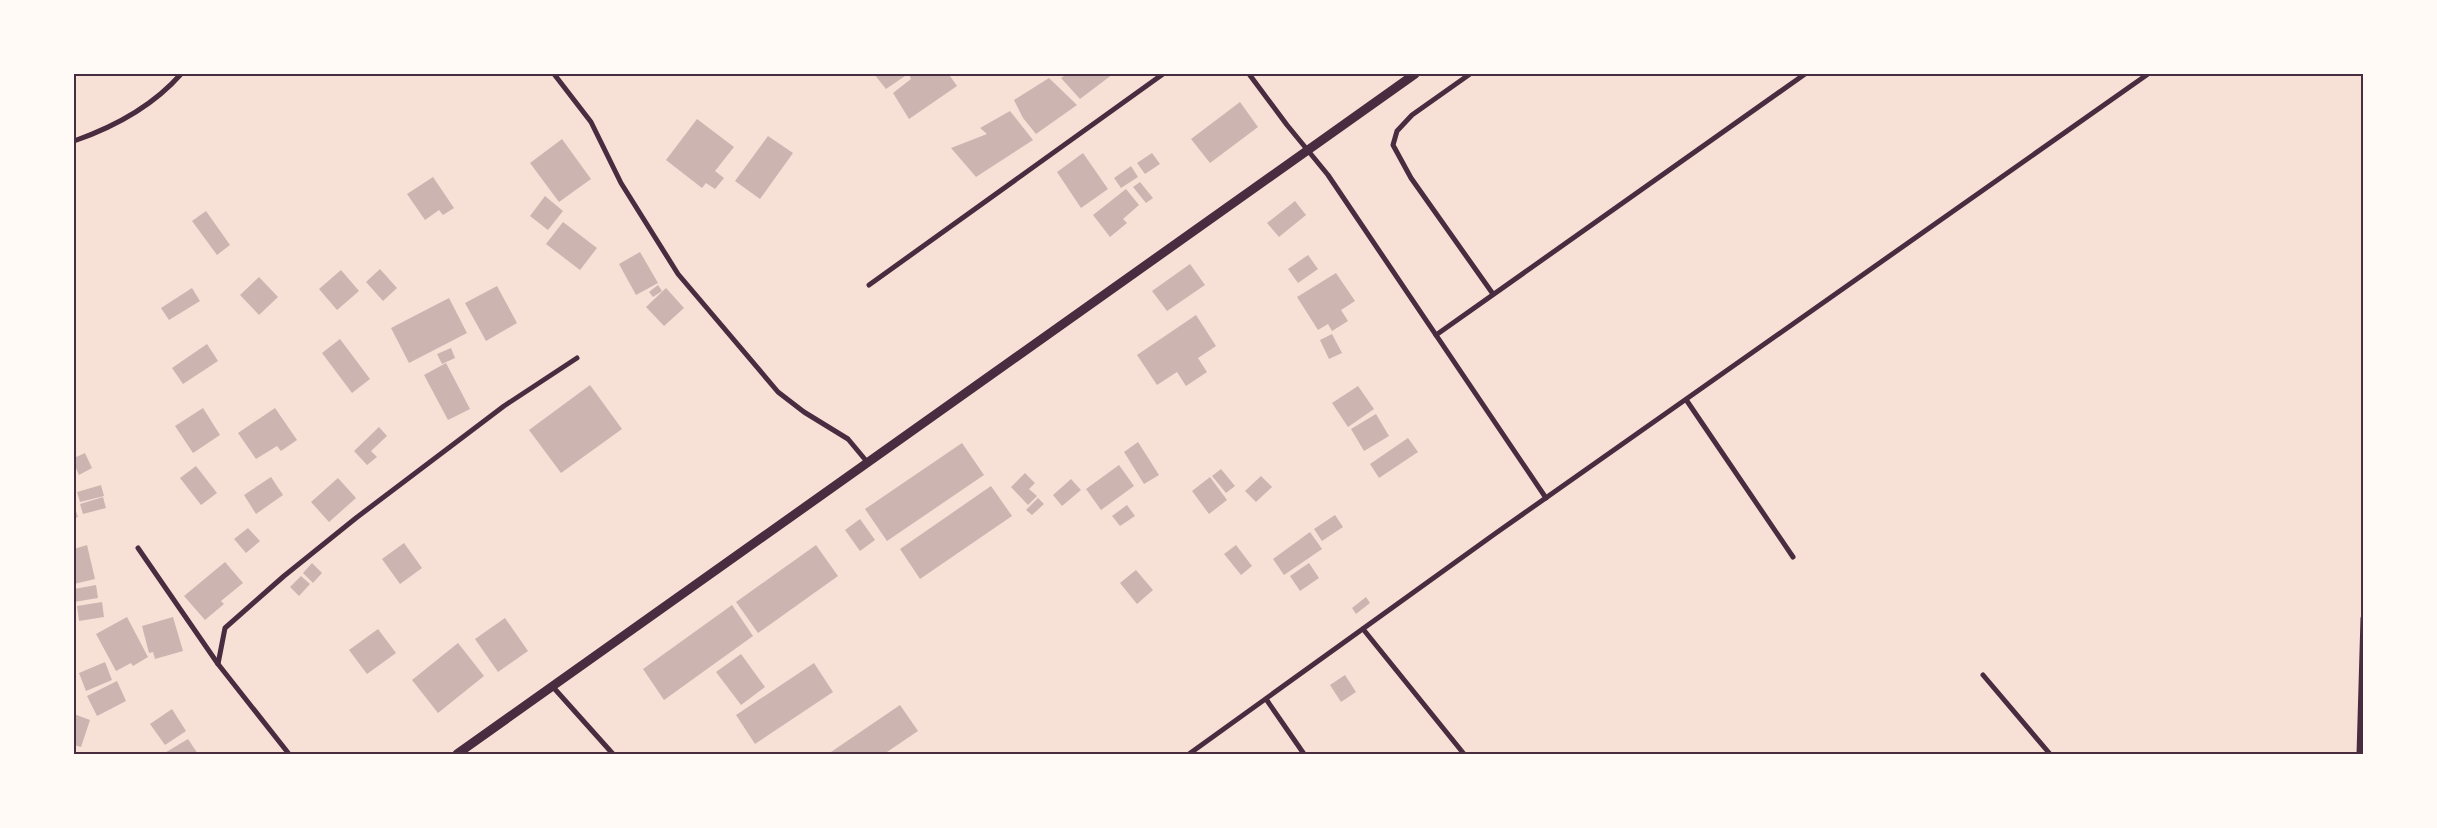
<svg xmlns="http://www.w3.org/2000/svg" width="2437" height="828" viewBox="0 0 2437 828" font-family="Quicksand,sans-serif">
<rect width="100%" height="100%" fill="#f7e1d7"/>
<g fill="#ccb4b1">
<polygon points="874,74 903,74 905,76 886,89"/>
<polygon points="909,74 956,74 950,76 957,86 909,119 893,93 911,79"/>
<polygon points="1067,74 1113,74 1080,99 1061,78"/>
<polygon points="1049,78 1077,105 1036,134 1023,118 1014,100"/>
<polygon points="1240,102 1258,127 1210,163 1191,139"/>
<polygon points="1010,111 1033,140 976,177 951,148 987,134 980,128"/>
<polygon points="697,119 734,147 715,171 724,178 715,189 706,183 702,188 666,160"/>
<polygon points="768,136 793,153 760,199 735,181"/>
<polygon points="562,139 591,179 559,202 530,163"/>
<polygon points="1083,153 1108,189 1081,208 1057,172"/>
<polygon points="1152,153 1160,164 1145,174 1137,163"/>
<polygon points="1131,166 1138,177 1121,188 1114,178"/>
<polygon points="433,177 454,208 443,215 439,210 425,220 407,194"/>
<polygon points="1140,182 1153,198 1146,203 1133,187"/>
<polygon points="1126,189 1139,205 1123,219 1127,223 1110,237 1093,215"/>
<polygon points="545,196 563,211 548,230 530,216"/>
<polygon points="1295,201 1306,215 1279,237 1267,223"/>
<polygon points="206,211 230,245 217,255 192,221"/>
<polygon points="563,222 597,248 580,270 546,244"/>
<polygon points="640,252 658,283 636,295 619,264"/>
<polygon points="1308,255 1318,269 1298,283 1288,269"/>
<polygon points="1190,264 1205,285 1167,311 1152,291"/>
<polygon points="380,269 397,288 383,301 366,282"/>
<polygon points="341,270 359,291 337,310 319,289"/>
<polygon points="1336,273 1355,301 1341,310 1348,321 1332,331 1328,324 1318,330 1297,297"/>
<polygon points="259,277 278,297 259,315 240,295"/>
<polygon points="658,285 662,291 653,297 649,292"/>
<polygon points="497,286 517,323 486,341 465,303"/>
<polygon points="192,288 200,301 169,320 161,308"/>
<polygon points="666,288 684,308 664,326 646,307"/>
<polygon points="449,298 467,333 409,363 391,328"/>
<polygon points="1196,315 1216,346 1198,358 1207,372 1186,386 1177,372 1157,385 1137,355"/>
<polygon points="1332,334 1342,353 1329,359 1320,340"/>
<polygon points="340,339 370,379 352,393 322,353"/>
<polygon points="207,344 218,361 183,384 172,368"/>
<polygon points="451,348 455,358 442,364 437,354"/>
<polygon points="446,363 470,409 448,420 424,375"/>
<polygon points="590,385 622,429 561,473 529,430"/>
<polygon points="1358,386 1374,409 1348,427 1332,403"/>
<polygon points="203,408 220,435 193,453 175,426"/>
<polygon points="275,408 297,440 281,451 277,446 256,459 238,433"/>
<polygon points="1376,414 1389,436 1364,451 1351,429"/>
<polygon points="379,427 387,436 371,451 377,457 367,465 354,451"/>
<polygon points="1408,438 1418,452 1379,478 1370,464"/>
<polygon points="1138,442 1159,475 1144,484 1124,452"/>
<polygon points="962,443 984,475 887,541 865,509"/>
<polygon points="85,453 92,468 79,475 74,464 74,458"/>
<polygon points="1119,465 1134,486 1101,510 1086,489"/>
<polygon points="196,466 217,493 201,505 180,478"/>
<polygon points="1221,469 1235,486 1226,493 1212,476"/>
<polygon points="1025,473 1035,483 1029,489 1037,496 1028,505 1011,487"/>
<polygon points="1261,476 1272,487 1256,502 1245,491"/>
<polygon points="271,477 283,495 256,514 244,495"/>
<polygon points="1210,477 1227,500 1209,514 1192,491"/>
<polygon points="338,478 356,498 329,522 311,502"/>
<polygon points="1071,479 1081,490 1062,506 1053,495"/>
<polygon points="101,485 104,496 80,502 77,492"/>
<polygon points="991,486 1012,516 920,579 900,549"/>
<polygon points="103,497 106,508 83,514 80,504"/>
<polygon points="1038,498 1044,504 1032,515 1026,510"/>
<polygon points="1127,505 1135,516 1120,526 1112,516"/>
<polygon points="74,506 78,517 74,518"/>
<polygon points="1335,515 1343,527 1322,541 1314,529"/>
<polygon points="860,519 875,540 860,551 845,530"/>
<polygon points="248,528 260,541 246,553 234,539"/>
<polygon points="1310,532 1322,549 1284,575 1273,559"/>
<polygon points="404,543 422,568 400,584 382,559"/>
<polygon points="87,545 95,579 74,584 74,549"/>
<polygon points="816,545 838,576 758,633 736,602"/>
<polygon points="1236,545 1252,566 1241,575 1224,554"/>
<polygon points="225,562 243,583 221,601 224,604 205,620 184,596"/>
<polygon points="312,563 322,573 313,583 303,573"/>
<polygon points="1309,563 1319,578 1300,591 1290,576"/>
<polygon points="1136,570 1153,590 1137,604 1120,583"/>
<polygon points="301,576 310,584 299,596 290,587"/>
<polygon points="96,585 98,598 74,602 74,589"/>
<polygon points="1366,597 1370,603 1356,614 1352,608"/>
<polygon points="102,602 104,617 79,621 77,606"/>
<polygon points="732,605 753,636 664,700 643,669"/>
<polygon points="127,617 148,657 133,666 131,663 116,671 96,634"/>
<polygon points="173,617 183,651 155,659 153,652 149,653 142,626"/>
<polygon points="505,618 528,651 498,672 475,639"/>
<polygon points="378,629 396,653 367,674 349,650"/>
<polygon points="458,643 484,676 438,713 412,680"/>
<polygon points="741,654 765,687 741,705 716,672"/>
<polygon points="105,662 112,680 86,691 79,673"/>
<polygon points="814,663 833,692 755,744 736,715"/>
<polygon points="1345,675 1356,692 1341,702 1330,685"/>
<polygon points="117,681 126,701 97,716 87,696"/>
<polygon points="900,705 918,731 884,754 828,754"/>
<polygon points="172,709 186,731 165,745 150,724"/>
<polygon points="74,714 90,720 81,747 74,745"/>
<polygon points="188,739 198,754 163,754"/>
</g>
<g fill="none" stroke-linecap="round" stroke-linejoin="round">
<g stroke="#4a2c40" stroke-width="5">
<polyline points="554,74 591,122 621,183 678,274 778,392 804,412 848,439 868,463"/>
<polyline points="1249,74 1287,125 1328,175 1546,498"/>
<polyline points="1470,74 1412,115 1397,131 1393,145 1411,178 1493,294"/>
<path d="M 74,141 C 114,127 153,106 181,74"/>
<polyline points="869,285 1163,74"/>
<polyline points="1436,335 1805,74"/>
<polyline points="1687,401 1793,557"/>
<polyline points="138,548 218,664 289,754"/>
<polyline points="1363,629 1464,754"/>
<polyline points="218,664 225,628 284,576 356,518 504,406 577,358"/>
<polyline points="1983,675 2050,754"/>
<polyline points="553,687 613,754"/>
<polyline points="1266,699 1304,754"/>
<polyline points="1189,754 1496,533 2148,74"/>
<polyline points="2359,754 2363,618"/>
</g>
<polyline stroke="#4a2c40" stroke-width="9" points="457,754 1415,74"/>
</g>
<rect width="2437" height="828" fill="none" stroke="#fffaf5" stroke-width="150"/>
<rect x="75" y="75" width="2287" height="678" fill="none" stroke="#4a2c40" stroke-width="2"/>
</svg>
